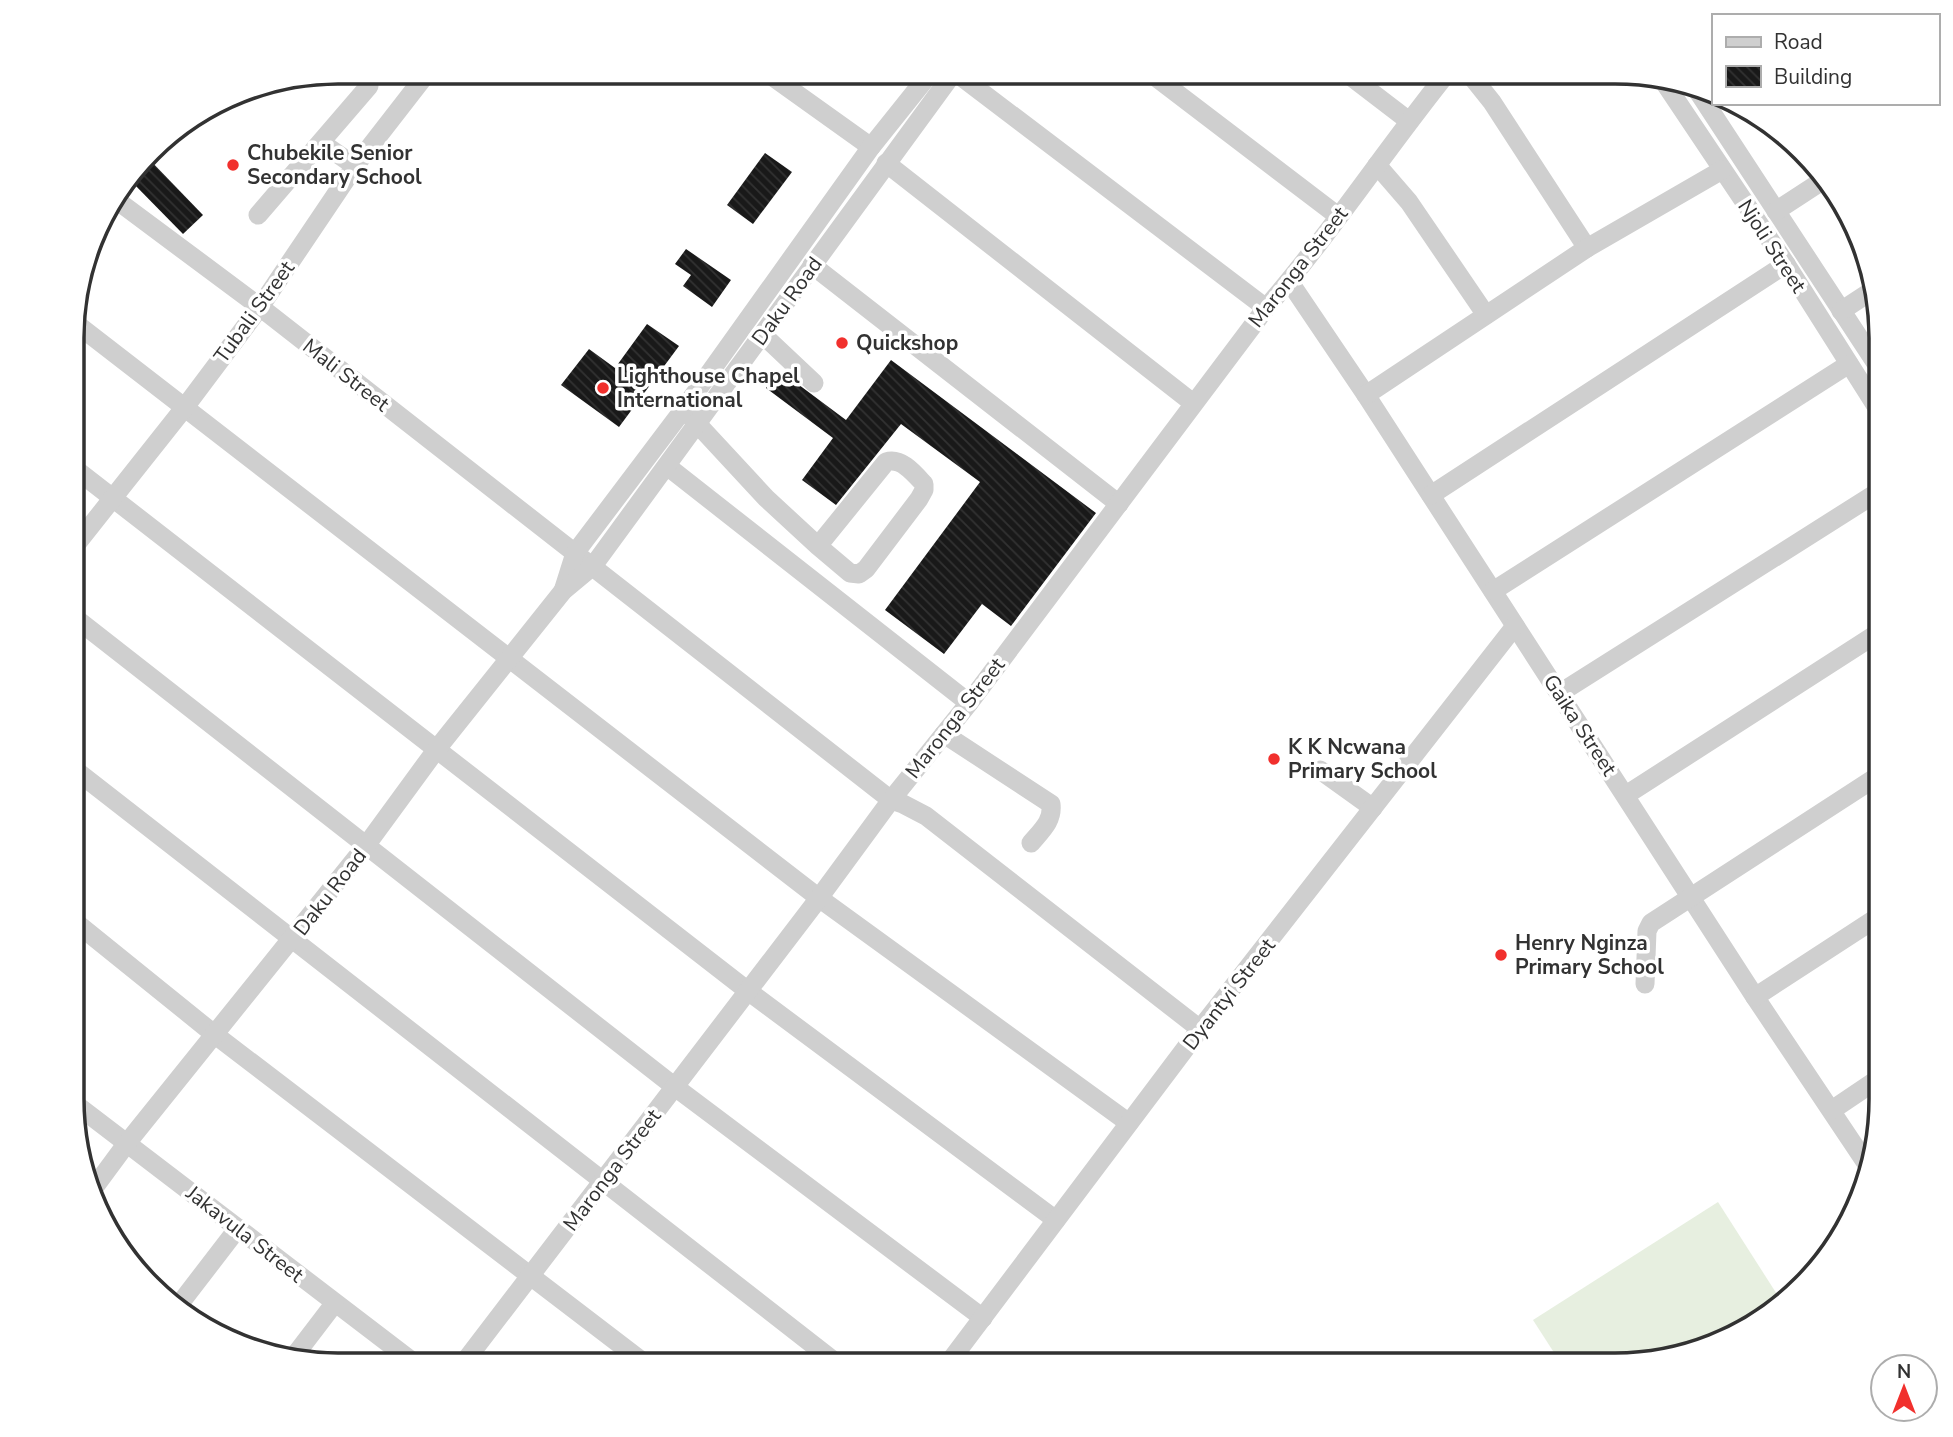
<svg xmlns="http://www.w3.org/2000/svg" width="1953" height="1437" viewBox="0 0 1953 1437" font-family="'Nunito Sans',sans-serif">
<defs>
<pattern id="building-back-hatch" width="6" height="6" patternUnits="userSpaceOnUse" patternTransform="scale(1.75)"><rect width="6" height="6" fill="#191919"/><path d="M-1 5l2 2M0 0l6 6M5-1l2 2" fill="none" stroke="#323232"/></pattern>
</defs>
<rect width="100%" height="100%" fill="#fff"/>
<polygon fill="#e7efe0" points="1718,1202 1780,1299 1733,1338 1616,1365 1562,1365 1533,1320"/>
<g fill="url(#building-back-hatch)">
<polygon points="765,153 792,172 753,224 727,205"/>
<polygon points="147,157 203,215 183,234 130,180"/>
<polygon points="686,249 731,280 712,307 683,286 691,275 675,264"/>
<polygon points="647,324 679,346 619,427 561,385 589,349 615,368"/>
<polygon points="891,360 1096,513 1011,626 982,604 944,654 885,610 980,482 901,424 836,505 802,480 833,438 766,388 779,370 846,420"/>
</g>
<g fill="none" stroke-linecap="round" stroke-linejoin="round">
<g stroke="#cfcfcf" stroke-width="19">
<polyline points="766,72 871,147"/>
<polyline points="955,72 1266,308"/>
<polyline points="1149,72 1338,216"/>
<polyline points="1345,72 1409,121"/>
<polyline points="1468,72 1492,102 1587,248"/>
<polyline points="1662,79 1786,264 1881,414"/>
<polyline points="1695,87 1881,371"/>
<polyline points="322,143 355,166"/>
<polyline points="886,163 1193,403"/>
<polyline points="1377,165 1409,202 1486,315"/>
<polyline points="115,199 260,307 891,800 903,804 926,816 1200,1029"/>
<polyline points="1776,211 1822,181"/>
<polyline points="258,215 369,86"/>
<polyline points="812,265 1119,504"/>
<polyline points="1289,281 1366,395 1755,997 1870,1169"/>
<polyline points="1841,311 1873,290"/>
<polyline points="74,322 819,898 1129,1123"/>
<polyline points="763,335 814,383"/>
<polyline points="1366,395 1587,248 1722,170"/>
<path d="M 690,416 L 766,498 L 818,546 L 850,573 L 859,574 L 866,569 L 919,499 L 924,490 L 924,484 C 914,473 901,457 886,462 L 818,546"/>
<polyline points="667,466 969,703"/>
<polyline points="74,468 748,991 1056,1220"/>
<polyline points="1431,495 1786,264"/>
<polyline points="74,547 185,407 260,307 355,166 428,72"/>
<polyline points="563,591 575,553 683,410 871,147 931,72"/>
<polyline points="1493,591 1849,364"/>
<polyline points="74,617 675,1087 983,1318"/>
<polyline points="1560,693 1881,490"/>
<path d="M 944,734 L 1051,804 C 1053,821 1042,830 1031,843"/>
<polyline points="74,769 839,1365"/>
<polyline points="1320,770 1373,808"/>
<polyline points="1626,795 1881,631"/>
<polyline points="74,921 214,1034 647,1365"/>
<polyline points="1645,984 1647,931 1651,923 1881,774"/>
<polyline points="1755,997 1881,915"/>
<polyline points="74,1103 417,1365"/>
<polyline points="1832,1110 1881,1077"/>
<polyline points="93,1189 127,1143 365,847 436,750 563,591 593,566 954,72"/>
<polyline points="175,1310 238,1228"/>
<polyline points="292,1359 334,1304"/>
<path d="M 462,1365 L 819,898 L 891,800 L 969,703 L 1266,308 C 1331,233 1386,149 1448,72"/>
<polyline points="947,1365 1200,1029 1515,626"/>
</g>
</g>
<g fill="#f1302d" stroke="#fff" stroke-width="2.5">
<circle cx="233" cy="165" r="7"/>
<circle cx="842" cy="343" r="7"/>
<circle cx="603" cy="388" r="7"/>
<circle cx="1274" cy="759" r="7"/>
<circle cx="1501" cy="955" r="7"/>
</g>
<g text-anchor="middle" stroke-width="7" stroke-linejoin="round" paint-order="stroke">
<g font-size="21" font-weight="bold" fill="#323232" stroke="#fff" text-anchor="start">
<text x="247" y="160">Chubekile Senior<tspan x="247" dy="24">Secondary School</tspan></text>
<text x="856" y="350">Quickshop</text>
<text x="617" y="383">Lighthouse Chapel<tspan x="617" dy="24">International</tspan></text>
<text x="1288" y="754">K K Ncwana<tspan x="1288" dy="24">Primary School</tspan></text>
<text x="1515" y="950">Henry Nginza<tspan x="1515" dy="24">Primary School</tspan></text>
</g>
<g font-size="21" fill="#323232" stroke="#fff">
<text transform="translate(1772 246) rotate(57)" y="7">Njoli Street</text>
<text transform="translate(1298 267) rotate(-52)" y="7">Maronga Street</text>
<text transform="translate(787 301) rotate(-54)" y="7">Daku Road</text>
<text transform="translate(254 312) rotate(-54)" y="7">Tubali Street</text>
<text transform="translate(346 375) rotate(38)" y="7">Mali Street</text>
<text transform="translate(955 718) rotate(-52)" y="7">Maronga Street</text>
<text transform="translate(1580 725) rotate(57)" y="7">Gaika Street</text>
<text transform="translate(330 892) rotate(-52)" y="7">Daku Road</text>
<text transform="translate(1229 994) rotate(-52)" y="7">Dyantyi Street</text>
<text transform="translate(612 1170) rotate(-53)" y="7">Maronga Street</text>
<text transform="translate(245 1234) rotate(38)" y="7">Jakavula Street</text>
</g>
</g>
<path d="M0 0H1953V1437H0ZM338 84H1615A254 254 0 0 1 1869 338V1099A254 254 0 0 1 1615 1353H338A254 254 0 0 1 84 1099V338A254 254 0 0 1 338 84Z" fill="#fff" fill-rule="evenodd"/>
<path fill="none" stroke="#323232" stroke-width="3.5" d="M338 84H1615A254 254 0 0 1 1869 338V1099A254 254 0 0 1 1615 1353H338A254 254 0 0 1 84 1099V338A254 254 0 0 1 338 84Z"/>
<rect x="1712" y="14" width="228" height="91" fill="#ffffff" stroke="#adadad" stroke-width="2"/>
<rect x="1726" y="37" width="35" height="10" fill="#cfcfcf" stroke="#adadad" stroke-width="2"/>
<text x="1774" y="49" font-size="21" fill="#323232">Road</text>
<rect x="1726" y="66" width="35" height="21" fill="url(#building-back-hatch)" stroke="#adadad" stroke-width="2"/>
<text x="1774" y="84" font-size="21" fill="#323232">Building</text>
<g transform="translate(1904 1388)"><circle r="33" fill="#ffffff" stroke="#adadad" stroke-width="2"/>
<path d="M0-5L12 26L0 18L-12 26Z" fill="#f1302d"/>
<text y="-10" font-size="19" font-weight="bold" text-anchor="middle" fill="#323232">N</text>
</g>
</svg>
